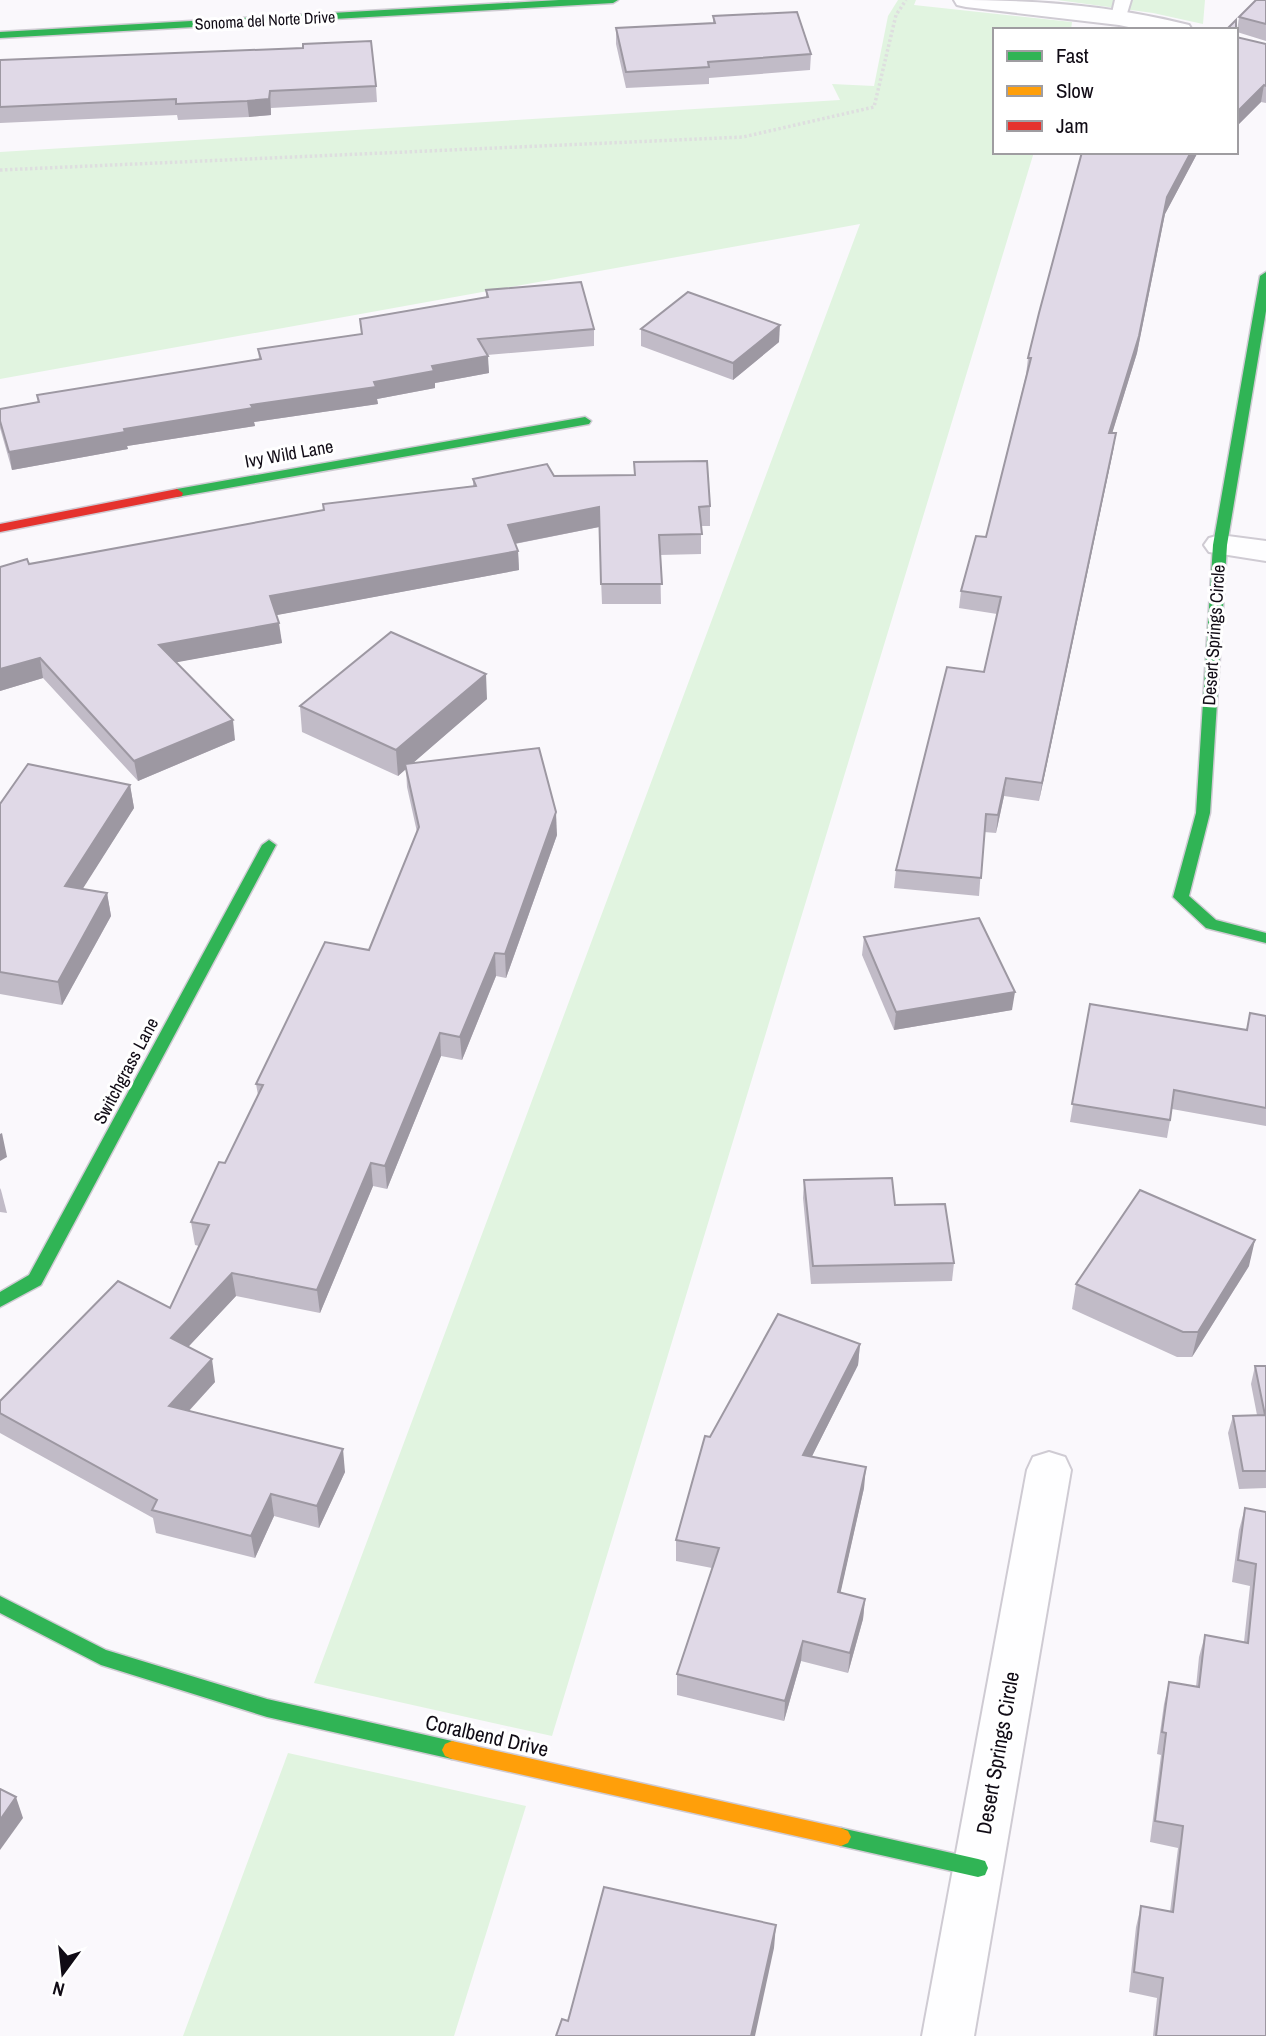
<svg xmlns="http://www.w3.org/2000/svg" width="1266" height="2036" viewBox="0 0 1266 2036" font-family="'Archivo Narrow',sans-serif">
<rect width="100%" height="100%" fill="#faf8fc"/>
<g fill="#e1f4e0">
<polygon points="898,0 916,0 914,5 1072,22 1071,30 995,30 995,152 1034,152 552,1736 314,1683 860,224 0,379 0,152 840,100 832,84 874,86 888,16"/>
<polygon points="1057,0 1205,0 1203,24 1153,13"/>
<polygon points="288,1753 526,1806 454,2036 183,2036"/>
</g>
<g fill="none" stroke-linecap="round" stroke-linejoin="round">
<g stroke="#cfcbd3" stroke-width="4">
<polygon id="lane" points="1115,0 1131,0 1125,20 1119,22 1111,17"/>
</g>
<g stroke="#cfcbd3" stroke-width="4">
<g id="street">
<path d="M 954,0 C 1034,0 1111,5 1189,25 L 1192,30 L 1143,30 L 1119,25 L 966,7 L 957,5 Z"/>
<polygon points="1220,535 1266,541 1266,561 1209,552 1204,545 1209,538"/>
<polygon points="1049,1452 1065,1457 1071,1470 974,2036 922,2036 1027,1470 1033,1457"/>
</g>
</g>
<g stroke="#cfcbd3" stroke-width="3">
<g id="fast">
<polygon points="559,0 618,0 613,3 0,38 0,32"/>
<polygon points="1266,272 1266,311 1227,545 1210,813 1189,896 1216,920 1266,933 1266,943 1206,928 1173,897 1196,813 1213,545 1260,276"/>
<polygon points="585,417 591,421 589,424 177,497 171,493 177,489"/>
<polygon points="269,840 276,845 41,1285 0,1307 0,1292 29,1275 262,845"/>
<polygon points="0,1596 106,1650 267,1699 452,1741 459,1744 462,1750 459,1756 452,1759 267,1717 101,1665 0,1613"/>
<polygon points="841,1828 978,1859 985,1861 988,1868 985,1875 978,1877 841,1846 834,1843 831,1837 834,1831"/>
</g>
</g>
<g stroke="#cfcbd3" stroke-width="3">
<polygon id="slow" points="452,1741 841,1828 848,1831 851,1837 848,1843 841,1846 452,1759 445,1756 442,1750 445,1744"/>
</g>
<g stroke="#cfcbd3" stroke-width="3">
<polygon id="jam" points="177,489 183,493 182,496 0,532 0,524"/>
</g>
<polyline stroke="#dededf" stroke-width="3.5" stroke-dasharray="2.5 2.5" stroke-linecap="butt" points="0,170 743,137 874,107 896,15 906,0"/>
<use href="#lane" fill="#fefeff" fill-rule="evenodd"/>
<use href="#street" fill="#fefeff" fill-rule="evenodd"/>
<use href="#fast" fill="#30b455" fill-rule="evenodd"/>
<use href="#slow" fill="#ff9f0a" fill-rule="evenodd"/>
<use href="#jam" fill="#e5322d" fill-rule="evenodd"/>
</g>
<g fill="#c1bbc7">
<polygon points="1266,0 1266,41 1237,32 1239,17"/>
<polygon points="713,16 811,54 810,70 709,78 709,84 626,88 616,44 616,28 713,23"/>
<polygon points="1236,32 1236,37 1266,44 1266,103 1261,102 1236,127"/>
<polygon points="0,60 376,86 377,102 271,108 271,115 249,117 178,120 177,115 0,123"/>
<polygon points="1082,152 1198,152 1165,214 1137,353 1112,433 1116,433 1113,451 1039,801 1004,796 996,833 984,832 979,896 894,888 896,870 984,672 997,614 959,608 961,591 986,537 1026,375 1028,358"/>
<polygon points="1198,152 1212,152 1209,155"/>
<polygon points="486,290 594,329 594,346 487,355 489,373 435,383 435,388 377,399 378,404 254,422 255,426 127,446 128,449 12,470 0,428 0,409 38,403 37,395 259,359 258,349 362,335 360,319 486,297"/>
<polygon points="641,329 779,342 733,380 641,346"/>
<polygon points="634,462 710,506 710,526 701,526 701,554 660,555 661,604 602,604 599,527 515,544 518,551 519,570 276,615 282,643 176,662 235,740 138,781 43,678 0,691 0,567 29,564 323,510 323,504 473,486 473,479 634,475"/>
<polygon points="487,699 413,763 557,835 506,978 496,976 462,1060 441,1056 387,1189 373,1186 320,1313 236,1296 188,1347 215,1382 189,1411 345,1472 319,1528 274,1516 255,1558 156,1533 153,1518 0,1433 0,1401 170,1308 199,1246 195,1245 191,1222 225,1163 258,1095 256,1084 369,950 417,832 407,787 406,769 398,776 302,732 300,706"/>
<polygon points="130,785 134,808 82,889 107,893 111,916 62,1005 0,994 0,804"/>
<polygon points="864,937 1012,1010 894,1030 862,955"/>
<polygon points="1090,1004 1247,1030 1266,1016 1266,1126 1172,1109 1167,1138 1070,1122"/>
<polygon points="804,1180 895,1205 954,1263 952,1281 811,1284 803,1198"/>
<polygon points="0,1188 1,1190 7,1213 0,1212"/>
<polygon points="1249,1266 1192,1357 1177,1357 1072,1309 1076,1284"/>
<polygon points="860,1344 858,1365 812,1456 864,1488 840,1593 865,1599 863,1619 848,1673 801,1661 784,1721 677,1695 677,1674 712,1568 676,1561 676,1540 710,1437"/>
<polygon points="1255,1366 1266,1366 1266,1488 1239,1489 1228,1433 1233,1416 1257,1415 1251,1384"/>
<polygon points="1245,1508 1266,1512 1266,2036 1153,2036 1157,1998 1129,1992 1136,1927 1141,1906 1170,1912 1178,1848 1150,1842 1161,1755 1157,1754 1164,1704 1169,1682 1196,1687 1199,1657 1205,1635 1244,1642 1250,1586 1232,1582 1239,1530"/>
</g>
<g fill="#9d98a2">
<polygon points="1264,85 1261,102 1236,127 1236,113"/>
<polygon points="270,91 271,115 249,117 247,101"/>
<polygon points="1191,152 1198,152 1165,214 1137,353 1107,450 1109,433 1167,197"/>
<polygon points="780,325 779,342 733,380 733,363"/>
<polygon points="488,356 489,373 435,383 435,388 377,399 378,404 254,422 255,426 127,446 128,449 12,470 9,452 124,429 374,382 432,366"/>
<polygon points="1116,433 1113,451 1039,801 1042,783"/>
<polygon points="599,507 599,527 508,545 508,525"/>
<polygon points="518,551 519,570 272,616 270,596"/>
<polygon points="279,623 282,643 162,665 159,645"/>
<polygon points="40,658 43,678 0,691 0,669"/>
<polygon points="486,674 487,699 406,769 405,764 406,769 398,776 396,750"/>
<polygon points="233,720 235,740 138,781 134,761"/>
<polygon points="1006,778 1004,796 996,833 998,815"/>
<polygon points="130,785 134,808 70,909 65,886"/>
<polygon points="556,812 557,835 506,978 505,954"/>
<polygon points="107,893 111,916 62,1005 58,982"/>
<polygon points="495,953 496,976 462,1060 460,1037"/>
<polygon points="1015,992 1012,1010 894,1030 896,1012"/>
<polygon points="440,1033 441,1056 387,1189 385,1166"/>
<polygon points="2,1133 7,1157 0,1161 0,1134"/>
<polygon points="371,1163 373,1186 320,1313 317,1290"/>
<polygon points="1255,1240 1249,1266 1192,1357 1198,1332"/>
<polygon points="232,1273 236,1296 175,1361 171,1338"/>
<polygon points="860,1344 858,1365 802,1476 803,1455"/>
<polygon points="212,1359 215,1382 173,1428 169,1406"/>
<polygon points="343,1449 345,1472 319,1528 317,1506"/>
<polygon points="866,1467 864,1488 836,1613 838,1592"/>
<polygon points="271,1494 274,1516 255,1558 251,1536"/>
<polygon points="865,1599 863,1619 848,1673 850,1653"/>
<polygon points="803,1641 801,1661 784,1721 785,1701"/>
<polygon points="16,1797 23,1818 0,1850 0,1820"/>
<polygon points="776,1925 774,1948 755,2036 751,2036"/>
</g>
<g fill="#e0d9e7" stroke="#9d98a2" stroke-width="2">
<polygon points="1256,0 1266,0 1266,24 1239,17"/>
<polygon points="797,12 811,54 708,62 709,67 626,72 616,28 715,23 713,16"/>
<polygon points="1236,20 1236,30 1226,30"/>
<polygon points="1236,32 1236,37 1266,44 1266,86 1264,85 1236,113"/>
<polygon points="371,41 376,86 270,91 269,99 247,101 176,104 176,99 0,107 0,60 303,48 303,44"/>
<polygon points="1082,152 1191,152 1167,197 1139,336 1109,433 1116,433 1042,783 1006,778 998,815 986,814 981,878 896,870 947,667 984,672 1001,597 961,591 976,536 986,537 1031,358 1028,358 1039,313"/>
<polygon points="581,282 594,329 478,339 488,356 432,366 434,371 374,382 376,387 251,405 253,408 124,429 125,432 9,452 0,421 0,409 39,402 37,395 261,359 258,349 362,334 360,319 488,297 486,290"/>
<polygon points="688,292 780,325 733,363 641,329"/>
<polygon points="707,461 710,506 699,507 702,534 659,535 662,584 601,584 599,507 508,525 518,551 270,596 279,623 159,645 233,720 134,761 40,658 0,669 0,567 27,559 29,564 324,510 323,504 476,486 473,479 547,464 554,476 635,475 634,462"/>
<polygon points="391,632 486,674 396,750 300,706"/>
<polygon points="539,748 556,812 505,954 495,953 460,1037 440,1033 385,1166 371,1163 317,1290 232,1273 171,1338 212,1359 169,1406 343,1449 317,1506 271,1494 251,1536 152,1510 157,1500 0,1413 0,1401 118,1281 170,1308 209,1225 191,1222 219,1162 225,1163 263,1085 256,1084 325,942 369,950 419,827 405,764"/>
<polygon points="28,764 130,785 65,886 107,893 58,982 0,972 0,804"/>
<polygon points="979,918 1015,992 896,1012 864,937"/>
<polygon points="1090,1004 1247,1030 1250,1013 1266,1016 1266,1108 1174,1090 1170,1120 1072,1104"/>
<polygon points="892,1178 895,1205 945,1204 954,1263 813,1266 804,1180"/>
<polygon points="1140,1190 1255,1240 1198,1332 1183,1332 1076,1284"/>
<polygon points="778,1314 860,1344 803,1455 866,1467 838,1592 865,1599 850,1653 803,1641 785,1701 677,1674 719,1548 676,1540 705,1436 710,1437"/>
<polygon points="1255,1366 1266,1366 1266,1471 1243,1471 1233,1416 1265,1415"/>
<polygon points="1245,1508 1266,1512 1266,2036 1156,2036 1163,1978 1134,1972 1141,1906 1173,1912 1183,1826 1155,1821 1166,1733 1162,1732 1169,1682 1199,1687 1205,1635 1248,1643 1256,1564 1238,1560"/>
<polygon points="0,1789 16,1797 0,1820"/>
<polygon points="604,1887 776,1925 751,2036 556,2036 562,2019 568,2021"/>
</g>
<g text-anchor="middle" stroke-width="6" stroke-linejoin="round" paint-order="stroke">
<g font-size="16" fill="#100b15" stroke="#fff">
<text transform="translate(265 20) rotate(-3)" y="6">Sonoma del Norte Drive</text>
</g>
<g font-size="18" fill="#100b15" stroke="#fff">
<text transform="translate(289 454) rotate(-10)" y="6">Ivy Wild Lane</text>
<text transform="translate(1214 635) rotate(-86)" y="6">Desert Springs Circle</text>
<text transform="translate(126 1071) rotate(-62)" y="6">Switchgrass Lane</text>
</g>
<g font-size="21" fill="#100b15" stroke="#fff">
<text transform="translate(487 1736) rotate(13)" y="7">Coralbend Drive</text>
<text transform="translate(998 1753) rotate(-80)" y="7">Desert Springs Circle</text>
</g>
</g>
<rect x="993" y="28" width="245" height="126" fill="#ffffff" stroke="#9f9da1" stroke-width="2"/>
<rect x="1007" y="51" width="35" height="10" fill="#30b455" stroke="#9f9da1" stroke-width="2"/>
<text x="1056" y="63" font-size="21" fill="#100b15">Fast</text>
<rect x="1007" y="86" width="35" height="10" fill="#ff9f0a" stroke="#9f9da1" stroke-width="2"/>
<text x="1056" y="98" font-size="21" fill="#100b15">Slow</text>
<rect x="1007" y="121" width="35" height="10" fill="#e5322d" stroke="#9f9da1" stroke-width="2"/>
<text x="1056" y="133" font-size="21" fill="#100b15">Jam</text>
<g transform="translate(63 1973) rotate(195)" stroke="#ffffff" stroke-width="5" paint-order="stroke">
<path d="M0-5L12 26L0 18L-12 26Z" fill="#100b15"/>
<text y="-10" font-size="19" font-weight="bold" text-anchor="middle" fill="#100b15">N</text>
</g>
</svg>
